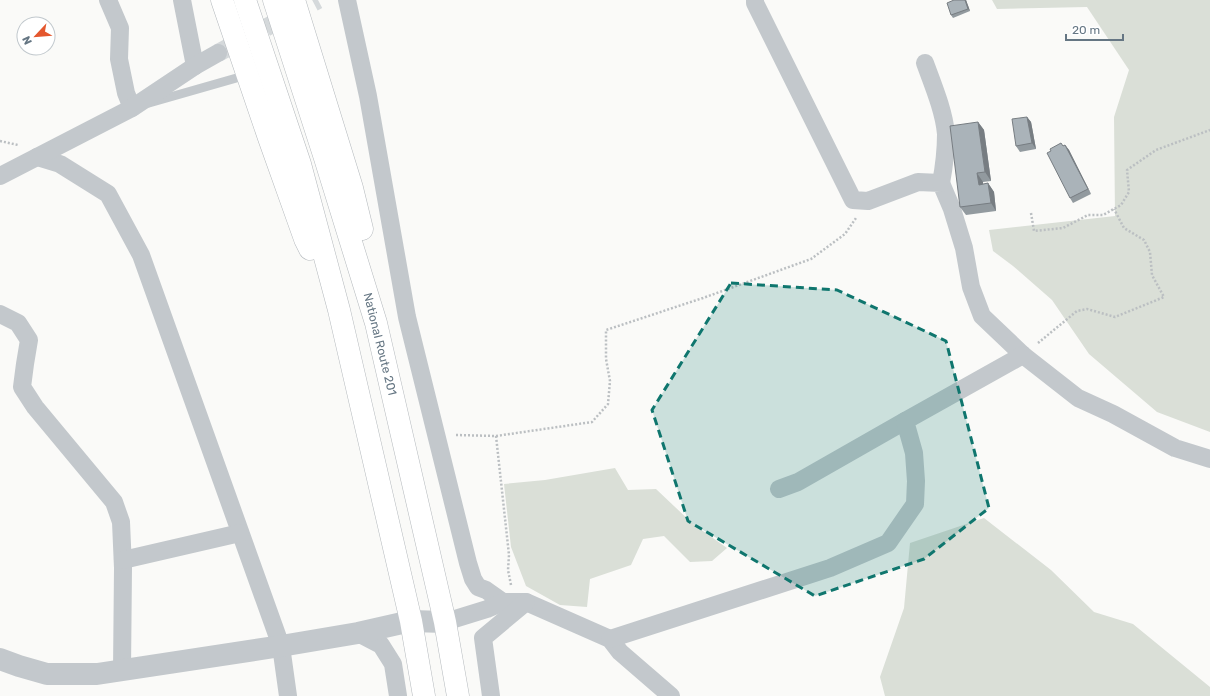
<svg xmlns="http://www.w3.org/2000/svg" width="1210" height="696" viewBox="0 0 1210 696" font-family="Rubik,sans-serif">
<rect width="100%" height="100%" fill="#fafaf8"/>
<g fill="#dadfd7">
<polygon points="992,0 1210,0 1210,432 1157,412 1089,354 1052,300 1013,266 993,251 989,230 1115,216 1114,117 1129,70 1087,7 997,9"/>
<polygon points="615,468 628,490 656,489 693,524 727,548 712,561 690,562 664,536 643,539 631,565 590,579 587,607 560,605 526,586 511,547 504,484 545,480"/>
<polygon points="984,518 1051,570 1094,612 1133,624 1210,687 1210,696 885,696 880,677 904,608 910,543"/>
</g>
<g fill="none" stroke-linecap="round" stroke-linejoin="round">
<polyline stroke="#d5d9db" stroke-width="18" stroke-dasharray="18 9" stroke-linecap="butt" points="218,53 318,0"/>
<g stroke="#b4b9bd" stroke-width="23">
<g id="trunk">
<polyline points="222,0 269,138 305,239 310,249"/>
<polyline points="245,0 300,164 339,310 411,621 424,696"/>
<polyline points="274,0 325,158 376,323 445,622 458,696"/>
<polyline points="294,0 352,188 362,229"/>
</g>
</g>
<g stroke="#bbbfc2" stroke-width="2.5" stroke-dasharray="2 2" stroke-linecap="butt">
<polyline points="0,141 18,145"/>
<polyline points="1031,213 1034,231 1063,228 1088,215 1103,215 1121,205 1129,192 1127,170 1156,150 1210,130"/>
<polyline points="1038,343 1077,311 1087,309 1115,317 1164,297 1152,275 1150,252 1144,240 1124,228 1114,209"/>
<polyline points="456,435 496,436 592,422 608,404 610,381 606,359 606,330 703,298 811,259 845,234 856,218"/>
<polyline points="496,436 509,555 508,570 511,585"/>
</g>
<polyline stroke="#c3c8cc" stroke-width="9" points="149,103 247,75"/>
<g stroke="#c3c8cc" stroke-width="18">
<polyline points="108,0 120,28 119,59 126,93 132,108"/>
<polyline points="182,0 195,66"/>
<polyline points="347,0 368,96 407,317 468,563 473,579 478,587 486,590 503,602"/>
<polyline points="755,0 755,3 853,200 868,201 918,182 941,183 952,209 964,248 971,287 982,316 1023,355 1078,398 1113,414 1175,448 1210,459"/>
<path d="M 925,63 C 933,85 944,111 946,134 C 946,151 944,167 941,183"/>
<polyline points="37,157 60,164 108,194 141,255 281,646 288,696"/>
<polyline points="0,176 132,108 195,66 218,53"/>
<polyline points="0,314 18,323 29,340 25,364 22,387 35,407 114,502 121,522 123,568 122,670"/>
<polyline points="779,489 798,482 905,421"/>
<polyline points="123,560 240,533"/>
<polyline points="445,622 487,609 503,602 526,602 610,639 620,652 671,696"/>
<polyline points="358,633 381,645 393,664 398,696"/>
<polyline points="610,639 830,568 888,543 915,504 916,481 914,453 905,421 1023,355"/>
<polyline points="491,696 483,638 526,602"/>
</g>
<polyline stroke="#c3c8cc" stroke-width="22" points="0,659 19,666 47,674 97,674 281,646 358,633 411,621 445,622"/>
<use href="#trunk" stroke="#fff" stroke-width="22"/>
</g>
<g fill="#929a9f">
<polygon points="954,0 966,0 970,11 953,18 951,15"/>
<polygon points="1027,117 1031,122 1036,149 1020,152 1016,146"/>
<polygon points="978,122 984,130 991,181 983,182 983,184 988,183 994,192 996,211 966,215 960,207"/>
<polygon points="1065,145 1069,150 1091,194 1073,203 1070,198 1051,151"/>
</g>
<g fill="#777d82">
<polygon points="965,0 966,0 970,11 968,9"/>
<polygon points="1027,117 1031,122 1036,149 1032,143"/>
<polygon points="978,122 984,130 991,181 985,172"/>
<polygon points="1065,145 1069,150 1091,194 1088,189"/>
<polygon points="977,173 983,182 984,193 979,185"/>
<polygon points="988,183 994,192 996,211 991,203"/>
</g>
<g fill="#aab3b9" stroke="#777d82">
<polygon points="954,0 965,0 968,9 951,15 947,3"/>
<polygon points="1027,117 1032,143 1016,146 1012,119"/>
<polygon points="978,122 985,172 977,173 979,185 988,183 991,203 960,207 950,126"/>
<polygon points="1061,143 1063,146 1065,145 1088,189 1070,198 1047,153 1051,151 1050,149"/>
</g>
<path fill="#0f766e" fill-opacity="0.2" stroke="#0f766e" stroke-width="3" stroke-dasharray="8 5" stroke-linejoin="round" d="M 731,283 L 837,290 L 946,341 L 989,508 L 924,559 L 815,596 L 688,521 L 652,410 Z"/>
<g text-anchor="middle" stroke-width="4" stroke-linejoin="round" paint-order="stroke">
<g font-size="12" fill="#657683" stroke="#fff">
<text transform="translate(380 344) rotate(76)" y="4">National Route 201</text>
</g>
</g>
<g transform="translate(36 36) rotate(244)"><circle r="19" fill="#ffffff" stroke="#c1c8cd"/>
<path d="M0-3L7 15L0 10L-7 15Z" fill="#e4572e"/>
<text y="-6" font-size="11" font-weight="bold" text-anchor="middle" fill="#657683">N</text>
</g>
<path d="M1066 34v6h57v-6" fill="none" stroke="#657683" stroke-width="2"/>
<text x="1072" y="34" font-size="12" fill="#657683" stroke="#ffffff" stroke-width="3" paint-order="stroke">20 m</text>
</svg>
